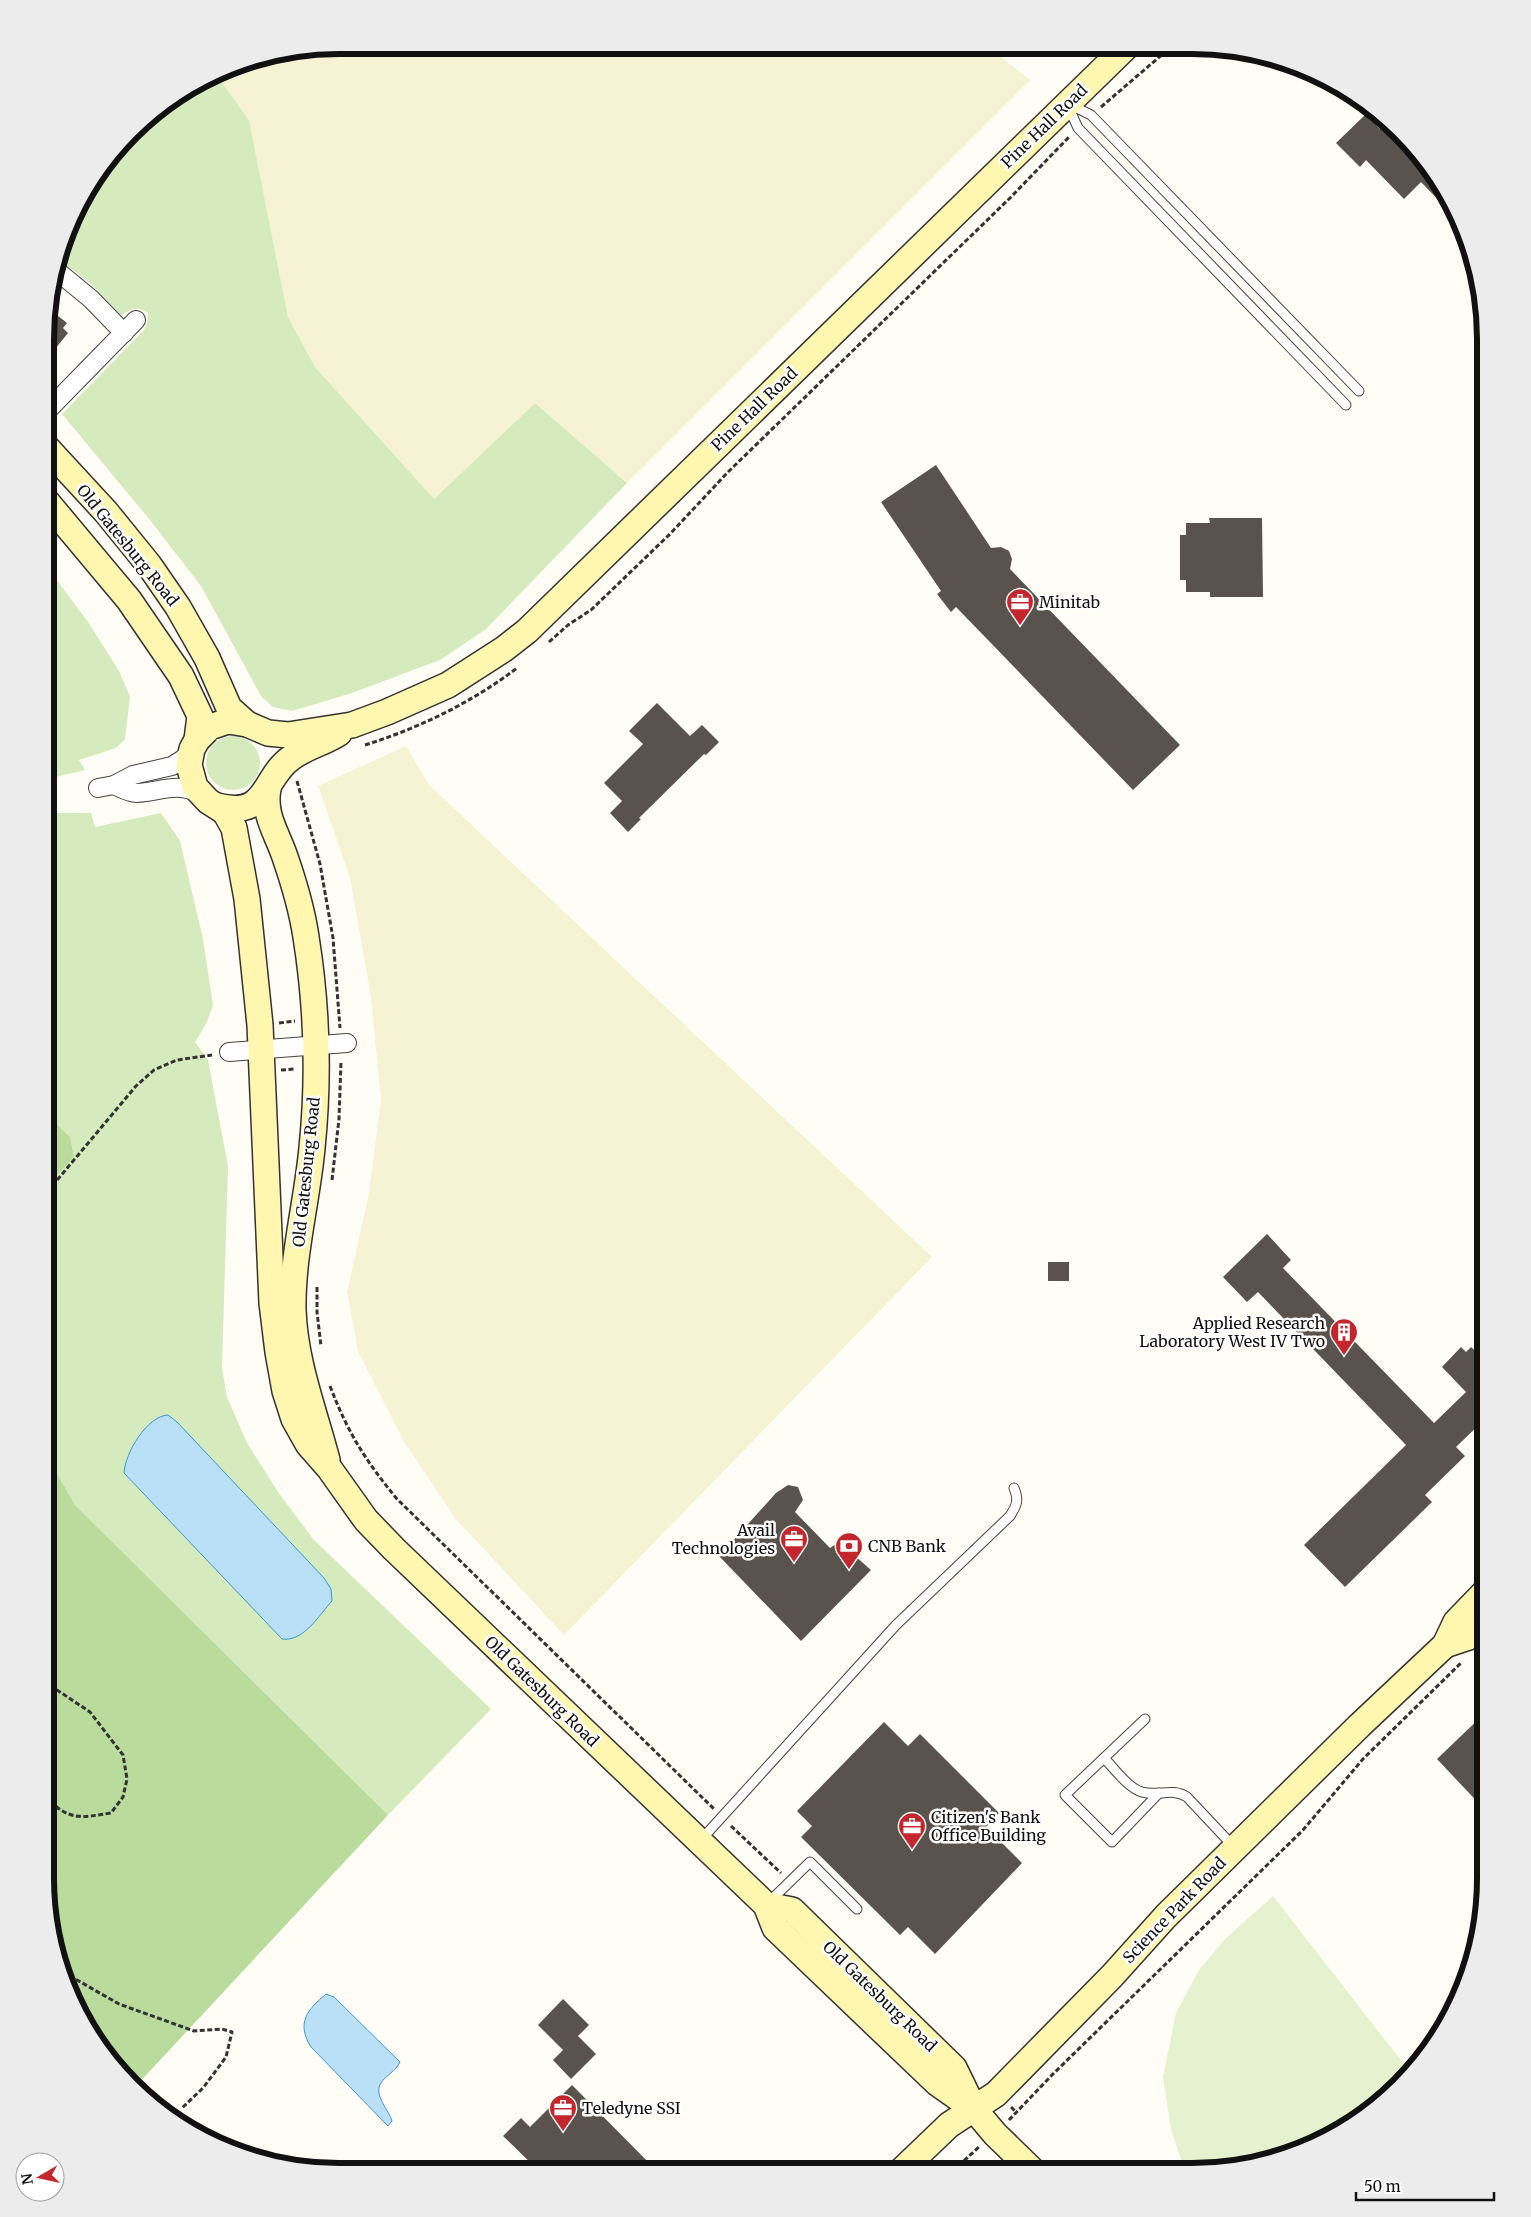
<svg xmlns="http://www.w3.org/2000/svg" width="1531" height="2217" viewBox="0 0 1531 2217" font-family="Merriweather,serif">
<rect width="100%" height="100%" fill="#fffdf5"/>
<g fill="#f6f3d4">
<polygon points="338,45 988,47 1030,80 627,483 535,403 434,499 315,367 288,317 249,120 217,76 244,61"/>
<polygon points="406,746 429,785 932,1257 564,1635 455,1518 403,1440 358,1351 347,1292 369,1193 381,1100 371,997 350,877 318,786"/>
</g>
<g fill="#d5ebbd">
<path d="M 217,76 L 249,120 L 288,317 L 315,367 L 434,499 L 535,403 L 627,483 L 486,629 L 440,660 L 352,693 L 292,711 L 273,707 L 261,696 L 201,586 L 150,520 L 62,414 L 144,330 L 148,320 L 148,313 C 137,305 131,309 121,316 L 91,284 L 61,261 L 84,192 L 145,118 Z"/>
<polygon points="47,567 88,622 119,671 130,697 125,739 116,748 79,760 85,770 47,779"/>
<circle cx="233" cy="763" r="27"/>
<polygon points="47,813 91,813 95,827 161,813 180,841 203,939 213,1005 206,1024 195,1042 208,1060 228,1166 222,1368 227,1397 247,1443 278,1492 314,1540 491,1709 388,1815 75,1505 46,1454 46,1187 74,1157 70,1137 46,1114"/>
</g>
<g fill="#b9dc9c">
<polygon points="46,1114 70,1137 74,1157 46,1187"/>
<polygon points="46,1454 75,1505 388,1815 135,2087 106,2057 75,2008 51,1936 45,1879"/>
</g>
<polygon fill="#e6f2cf" points="1273,1896 1410,2072 1386,2099 1322,2142 1250,2166 1185,2172 1171,2129 1163,2077 1176,2013 1199,1970 1225,1939"/>
<g fill="#b9e0f7" stroke="#3f96cf">
<path d="M 168,1415 L 177,1422 L 324,1578 L 331,1589 L 332,1601 C 319,1615 304,1642 282,1639 L 124,1473 C 125,1453 147,1416 168,1415 Z"/>
<path d="M 326,1994 L 334,1997 L 400,2062 C 396,2071 386,2075 381,2083 C 373,2095 389,2110 392,2121 L 388,2126 L 311,2047 C 296,2023 307,2010 326,1994 Z"/>
</g>
<g fill="#5a524d">
<polygon points="1365,115 1380,129 1388,122 1425,160 1455,208 1450,212 1421,182 1404,199 1366,160 1360,167 1336,143"/>
<polygon points="48,308 67,323 63,328 68,333 47,359"/>
<polygon points="936,465 991,548 1001,547 1009,551 1012,559 1010,569 1180,745 1133,790 956,607 951,612 937,594 941,591 881,502"/>
<polygon points="1209,518 1262,518 1263,597 1210,597 1210,592 1186,592 1186,580 1180,580 1180,535 1186,535 1186,523 1210,523"/>
<polygon points="657,703 690,736 702,725 719,742 706,755 704,754 639,818 641,819 628,832 610,813 622,801 604,783 643,744 629,731"/>
<polygon points="1267,1234 1291,1260 1283,1268 1434,1423 1466,1392 1442,1367 1461,1347 1466,1352 1471,1347 1486,1361 1486,1418 1456,1447 1465,1456 1425,1495 1432,1502 1345,1587 1304,1545 1406,1445 1258,1292 1247,1302 1223,1277"/>
<rect x="1048" y="1262" width="21" height="19"/>
<polygon points="788,1485 798,1487 803,1500 795,1512 830,1548 839,1542 871,1570 801,1641 719,1556 776,1493"/>
<polygon points="1485,1713 1485,1810 1437,1759"/>
<polygon points="884,1722 908,1746 920,1734 999,1813 986,1827 1022,1863 935,1954 908,1927 900,1935 801,1837 812,1826 797,1811"/>
<polygon points="563,1999 589,2025 578,2036 596,2054 571,2079 553,2060 563,2050 538,2025"/>
<polygon points="572,2085 657,2171 538,2170 503,2136 521,2118 530,2127"/>
</g>
<g fill="none" stroke-linecap="round" stroke-linejoin="round">
<g stroke="#444" stroke-width="11">
<g id="lane">
<polyline points="1069,104 1091,115 1359,391"/>
<polyline points="1068,106 1078,128 1346,405"/>
<polyline points="1145,1719 1065,1795 1112,1842 1159,1793"/>
<path d="M 1104,1758 C 1114,1768 1128,1788 1142,1792 C 1158,1797 1172,1787 1187,1797 L 1234,1847"/>
<path d="M 700,1841 L 896,1625 L 1010,1516 C 1017,1505 1019,1500 1014,1488"/>
<polyline points="768,1903 810,1862 857,1909"/>
</g>
</g>
<g stroke="#444" stroke-width="20">
<g id="street">
<polyline points="57,271 91,299 124,333"/>
<polyline points="47,411 136,320"/>
<path d="M 114,785 C 120,788 129,793 137,793 C 160,792 177,781 200,794"/>
<polyline points="98,788 114,785 133,775 172,766 183,759 192,749"/>
<polyline points="229,1052 347,1043"/>
</g>
</g>
<g stroke="#333" stroke-width="28">
<g id="secondary">
<polyline points="47,448 106,512 149,565 178,607 207,658 229,708 247,724 268,733 288,735 352,725 387,712 448,685 504,649 527,631 1126,47"/>
<polyline points="47,502 129,600 181,676 200,716 197,740"/>
<polyline points="247,724 228,721 210,727 197,740 192,749 189,765 195,787 208,801 225,812 234,828 247,899 260,1025 272,1303 278,1352 285,1391 294,1419 308,1444 329,1468 366,1520 394,1549 766,1905 775,1928 937,2083 974,2109"/>
<path d="M 268,789 C 263,815 277,833 285,857 C 294,883 302,910 306,937 C 317,1006 319,1079 312,1148 C 307,1202 292,1256 293,1310 C 295,1363 314,1410 327,1460"/>
<path d="M 217,806 C 269,819 262,778 291,758 C 305,747 324,743 339,733"/>
<polyline points="1445,1645 1469,1637 1485,1621"/>
<polyline points="766,1905 792,1910 954,2068 974,2109 995,2134 1034,2172"/>
<polyline points="901,2171 949,2125 996,2094 1112,1976 1166,1916 1360,1725 1445,1645 1456,1622 1485,1592"/>
</g>
</g>
<g stroke="#333" stroke-width="3" stroke-dasharray="5 2.5" stroke-linecap="butt">
<polyline points="1101,107 1171,47"/>
<polyline points="549,642 568,625 591,610 670,534 728,472 1010,198 1069,137"/>
<path d="M 365,745 C 419,728 471,703 517,668"/>
<polyline points="297,781 320,864 333,938 340,1028"/>
<polyline points="279,1023 295,1021"/>
<polyline points="281,1070 295,1069"/>
<polyline points="332,1180 339,1119 341,1061"/>
<polyline points="46,1190 58,1179 136,1086 154,1070 177,1060 212,1055"/>
<polyline points="317,1287 317,1312 321,1346"/>
<path d="M 330,1386 C 348,1433 365,1460 397,1499 L 714,1809"/>
<path d="M 45,1796 C 68,1821 80,1818 111,1813 L 123,1797 L 127,1779 L 123,1755 L 90,1712 L 45,1682"/>
<polyline points="731,1826 781,1873"/>
<polyline points="63,1972 119,2004 194,2031 222,2029 232,2032 226,2057 203,2088 182,2108"/>
<polyline points="1011,2107 1017,2113"/>
<polyline points="1009,2120 1053,2074 1303,1830 1363,1759 1461,1663"/>
<polyline points="953,2171 980,2146"/>
</g>
<use href="#lane" stroke="#fff" stroke-width="9"/>
<use href="#street" stroke="#fff" stroke-width="18"/>
<use href="#secondary" stroke="#fff6b0" stroke-width="25"/>
</g>
<defs>
<g id="office-pin" transform="scale(1.4375)"><path d="M0 17L-7.5 6A9.5 9.5 0 1 1 7.5 6Z" fill="#c4262e" stroke="#fff"/><path d="M-6-3h4V-5.5h4V-3h4V5H-6ZM-1-4.5V-3h2v-1.5ZM-6 0V1H6V0Z" fill="#fff"/></g>
<g id="building-pin" transform="scale(1.4375)"><path d="M0 17L-7.5 6A9.5 9.5 0 1 1 7.5 6Z" fill="#c4262e" stroke="#fff"/><path d="M-4-6H4V6H1V3H-1V6H-4ZM-2.5-4.3h1.7v1.8h-1.7ZM.8-4.3h1.7v1.8H.8ZM-2.5-1h1.7V.8h-1.7ZM.8-1h1.7V.8H.8Z" fill="#fff"/></g>
<g id="bank-pin" transform="scale(1.4375)"><path d="M0 17L-7.5 6A9.5 9.5 0 1 1 7.5 6Z" fill="#c4262e" stroke="#fff"/><path d="M-6-4H6V4H-6ZM0-2.3a2.3 2.3 0 1 0 0 4.6a2.3 2.3 0 1 0 0-4.6Z" fill="#fff"/></g>
</defs>
<g fill-rule="evenodd">
<use href="#office-pin" x="1020" y="602"/>
<use href="#building-pin" x="1344" y="1332"/>
<use href="#office-pin" x="794" y="1539"/>
<use href="#bank-pin" x="849" y="1546"/>
<use href="#office-pin" x="912" y="1826"/>
<use href="#office-pin" x="563" y="2108"/>
</g>
<g text-anchor="middle" stroke-width="5" stroke-linejoin="round" paint-order="stroke">
<g font-size="16" fill="#111" stroke="#fff">
<text transform="translate(1044 126) rotate(-44)" y="6">Pine Hall Road</text>
<text transform="translate(754 409) rotate(-44)" y="6">Pine Hall Road</text>
<text transform="translate(128 545) rotate(51)" y="6">Old Gatesburg Road</text>
<text transform="translate(306 1172) rotate(-84)" y="6">Old Gatesburg Road</text>
<text transform="translate(542 1691) rotate(44)" y="6">Old Gatesburg Road</text>
<text transform="translate(1174 1910) rotate(-46)" y="6">Science Park Road</text>
<text transform="translate(880 1996) rotate(44)" y="6">Old Gatesburg Road</text>
</g>
<g font-size="16" fill="#111" stroke="#fff" text-anchor="start">
<text x="1039" y="608">Minitab</text>
<text x="1325" y="1329" text-anchor="end">Applied Research<tspan x="1325" dy="18">Laboratory West IV Two</tspan></text>
<text x="775" y="1536" text-anchor="end">Avail<tspan x="775" dy="18">Technologies</tspan></text>
<text x="868" y="1552">CNB Bank</text>
<text x="931" y="1823">Citizen's Bank<tspan x="931" dy="18">Office Building</tspan></text>
<text x="582" y="2114">Teledyne SSI</text>
</g>
</g>
<path d="M0 0H1531V2217H0ZM339 54H1192A285 285 0 0 1 1477 339V1878A285 285 0 0 1 1192 2163H339A285 285 0 0 1 54 1878V339A285 285 0 0 1 339 54Z" fill="#ececec" fill-rule="evenodd"/>
<path fill="none" stroke="#111" stroke-width="6" d="M339 54H1192A285 285 0 0 1 1477 339V1878A285 285 0 0 1 1192 2163H339A285 285 0 0 1 54 1878V339A285 285 0 0 1 339 54Z"/>
<g transform="translate(40 2177) rotate(261)"><circle r="24" fill="#ffffff" stroke="#a0a0a0"/>
<path d="M0-4L9 19L0 12L-9 19Z" fill="#c4262e"/>
<text y="-8" font-size="14" font-weight="bold" text-anchor="middle" fill="#111111">N</text>
</g>
<path d="M1356 2192v8h138v-8" fill="none" stroke="#111111" stroke-width="2.5"/>
<text x="1364" y="2192" font-size="15" fill="#111111" stroke="#ffffff" stroke-width="4" paint-order="stroke">50 m</text>
</svg>
